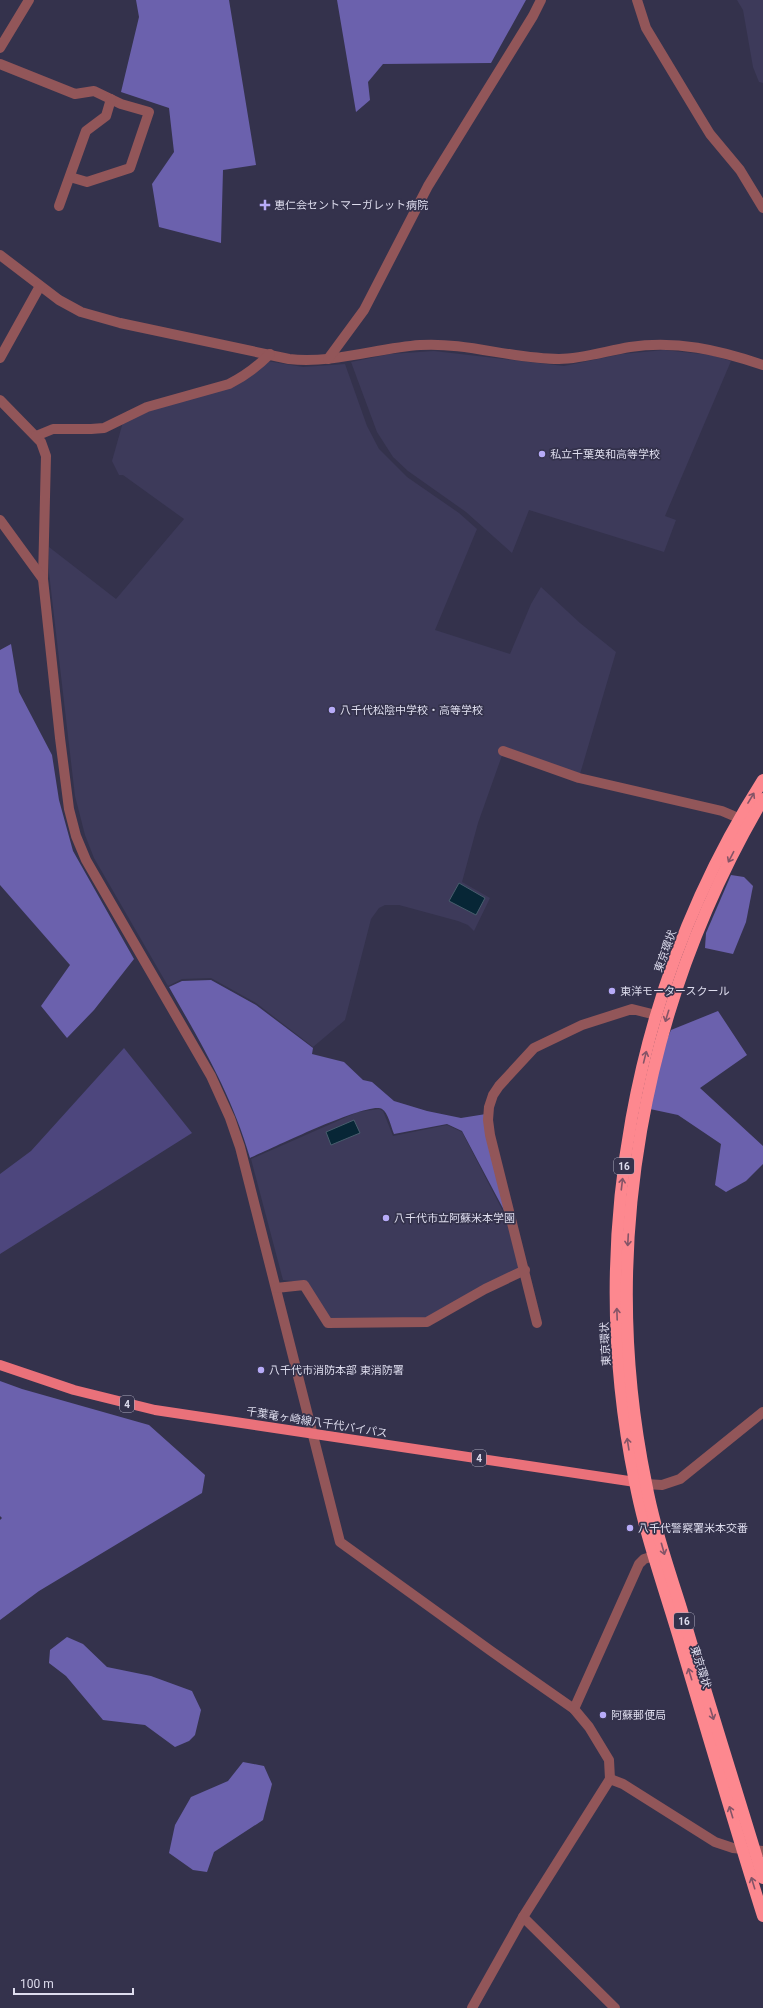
<svg xmlns="http://www.w3.org/2000/svg" width="763" height="2008" viewBox="0 0 763 2008" font-family="Roboto,'Noto Sans JP',sans-serif">
<rect width="100%" height="100%" fill="#34324c"/>
<g fill="#3d3a5a">
<polygon points="737,0 763,0 763,83 759,82 753,67 743,10"/>
<polygon points="664,350 711,355 731,361 665,516 676,520 664,552 529,510 512,553 466,512 408,471 393,457 377,432 351,362 390,354 434,351 564,366 622,354"/>
<polygon points="267,361 303,367 345,364 367,426 379,449 407,477 459,513 477,529 435,630 510,654 531,604 541,587 580,623 616,652 580,774 505,747 478,823 462,882 490,898 474,931 468,925 458,921 399,905 385,905 379,908 371,919 345,1020 313,1047 256,1003 211,978 182,979 168,986 94,858 85,835 75,796 49,573 49,547 116,599 184,519 123,475 119,475 112,461 123,422 148,410 231,386"/>
<polygon points="379,1109 383,1111 393,1136 447,1125 462,1132 509,1223 521,1268 428,1318 332,1320 300,1282 283,1280 251,1159 358,1112"/>
</g>
<polygon fill="#4d467d" points="124,1048 192,1133 0,1254 0,1174 31,1151"/>
<g fill="#6b61ad">
<polygon points="136,0 229,0 256,165 223,170 221,243 159,227 152,184 174,152 169,108 121,92 139,17"/>
<polygon points="337,0 526,0 491,63 383,64 368,82 370,100 356,112"/>
<polygon points="11,644 19,692 52,755 59,800 73,851 134,959 94,1010 67,1038 41,1006 70,965 0,885 0,650"/>
<polygon points="731,875 744,877 753,886 746,922 733,954 705,948 706,933"/>
<path d="M 211,980 L 256,1005 L 313,1048 L 312,1054 L 344,1062 L 363,1080 L 372,1082 L 394,1101 L 427,1111 L 461,1118 L 486,1114 L 506,1214 L 462,1131 L 447,1124 L 394,1134 C 391,1127 388,1112 382,1109 C 368,1101 269,1150 250,1158 C 231,1093 202,1045 169,987 L 182,981 Z"/>
<polygon points="718,1011 747,1055 700,1088 763,1146 763,1164 746,1181 726,1192 715,1185 721,1144 678,1115 650,1109 664,1047 671,1030"/>
<polygon points="0,1381 22,1389 149,1425 205,1475 202,1493 39,1591 0,1620 0,1520 2,1518 0,1516"/>
<polygon points="67,1637 83,1644 107,1667 151,1676 192,1691 201,1710 195,1735 189,1741 175,1747 145,1725 103,1720 66,1676 49,1663 50,1650"/>
<polygon points="243,1762 264,1766 272,1784 263,1820 214,1852 207,1872 193,1870 169,1853 175,1825 191,1797 228,1781"/>
</g>
<g fill="#072636" stroke="#485d6d">
<polygon points="459,883 485,898 476,915 449,901"/>
<polygon points="354,1120 360,1133 331,1145 326,1132"/>
</g>
<g fill="none" stroke-linecap="round" stroke-linejoin="round">
<g stroke="#925659" stroke-width="10">
<polyline points="637,0 646,28 699,116 710,134 740,170 763,208"/>
<polyline points="0,48 29,0"/>
<polyline points="0,64 75,94 94,91 121,104 149,112 130,168 87,182 70,177"/>
<polyline points="59,206 86,131 106,116 111,99"/>
<path d="M 0,255 L 59,300 L 81,312 L 120,323 L 289,359 C 333,364 377,348 420,345 C 467,342 512,359 559,359 C 583,359 606,351 630,347 C 676,340 719,350 763,365"/>
<polyline points="0,358 40,286"/>
<polyline points="328,359 364,310 428,186 533,16 541,0"/>
<polyline points="0,400 41,442 46,456 43,579 60,738 69,809 76,836 86,860 211,1076 230,1118 240,1147 340,1542 491,1651 574,1709 589,1727 609,1760 610,1779 523,1917 472,2008"/>
<path d="M 36,436 L 53,429 L 91,429 L 104,428 L 147,407 L 229,384 C 245,376 257,367 270,354"/>
<polyline points="0,520 43,579"/>
<polyline points="503,751 579,778 722,811 748,822"/>
<polyline points="276,1288 304,1285 328,1323 427,1322 485,1289 525,1270"/>
<polyline points="537,1323 490,1135 488,1120 489,1107 493,1095 499,1086 534,1048 582,1025 632,1009 656,1015"/>
<polyline points="646,1484 662,1485 680,1479 763,1412"/>
<polyline points="574,1709 639,1564 644,1559 654,1556"/>
<polyline points="610,1779 623,1784 715,1842 733,1848 763,1851"/>
<polyline points="523,1917 615,2008"/>
</g>
<polyline stroke="#ea717a" stroke-width="10" points="0,1365 74,1390 155,1410 642,1483"/>
<g stroke="#fd888f" stroke-width="12">
<path d="M 763,780 C 632,985 586,1244 635,1482 C 646,1539 666,1593 682,1648 C 709,1738 735,1827 763,1916"/>
<path d="M 763,799 C 642,1005 598,1249 646,1483 C 654,1526 668,1567 681,1608 C 707,1699 736,1788 763,1878"/>
</g>
</g>
<defs><path id="oneway-shaft" d="M-6 0H5M1.5-3L5.5 0L1.5 3" fill="none" stroke-width="1.6" stroke-linecap="round" stroke-linejoin="round"/></defs>
<g stroke="#845467">
<use href="#oneway-shaft" transform="translate(751 798) rotate(-59)"/>
<use href="#oneway-shaft" transform="translate(731 857) rotate(117)"/>
<use href="#oneway-shaft" transform="translate(667 1016) rotate(107)"/>
<use href="#oneway-shaft" transform="translate(645 1057) rotate(-76)"/>
<use href="#oneway-shaft" transform="translate(622 1184) rotate(-83)"/>
<use href="#oneway-shaft" transform="translate(628 1240) rotate(93)"/>
<use href="#oneway-shaft" transform="translate(617 1314) rotate(-92)"/>
<use href="#oneway-shaft" transform="translate(628 1444) rotate(-99)"/>
<use href="#oneway-shaft" transform="translate(663 1549) rotate(74)"/>
<use href="#oneway-shaft" transform="translate(690 1674) rotate(-107)"/>
<use href="#oneway-shaft" transform="translate(712 1714) rotate(73)"/>
<use href="#oneway-shaft" transform="translate(731 1812) rotate(-107)"/>
<use href="#oneway-shaft" transform="translate(753 1883) rotate(-107)"/>
</g>
<g fill="#b7abf8" stroke="#34324c" stroke-width="1.5">
<path d="M263 199h4v4h4v4h-4v4h-4v-4h-4v-4h4z"/>
<circle cx="542" cy="454" r="4"/>
<circle cx="332" cy="710" r="4"/>
<circle cx="612" cy="991" r="4"/>
<circle cx="386" cy="1218" r="4"/>
<circle cx="261" cy="1370" r="4"/>
<circle cx="630" cy="1528" r="4"/>
<circle cx="603" cy="1715" r="4"/>
</g>
<g text-anchor="middle" stroke-width="3.5" stroke-linejoin="round" paint-order="stroke">
<g fill="#34324c" stroke="#abaabd" stroke-width="1">
<rect x="614" y="1158" width="20" height="16" rx="3"/>
<rect x="120" y="1396" width="14" height="16" rx="3"/>
<rect x="472" y="1450" width="14" height="16" rx="3"/>
<rect x="674" y="1613" width="20" height="16" rx="3"/>
</g>
<g font-size="10" font-weight="bold" fill="#deddee">
<text x="624" y="1170">16</text>
<text x="127" y="1408">4</text>
<text x="479" y="1462">4</text>
<text x="684" y="1625">16</text>
</g>
<g font-size="11" fill="#deddee" stroke="#34324c" text-anchor="start">
<text x="274" y="209">恵仁会セントマーガレット病院</text>
<text x="550" y="458">私立千葉英和高等学校</text>
<text x="340" y="714">八千代松陰中学校・高等学校</text>
<text x="620" y="995">東洋モータースクール</text>
<text x="394" y="1222">八千代市立阿蘇米本学園</text>
<text x="269" y="1374">八千代市消防本部 東消防署</text>
<text x="638" y="1532">八千代警察署米本交番</text>
<text x="611" y="1719">阿蘇郵便局</text>
</g>
<g font-size="11" fill="#deddee" stroke="#34324c">
<text transform="translate(665 951) rotate(-70)" y="4">東京環状</text>
<text transform="translate(605 1344) rotate(-93)" y="4">東京環状</text>
<text transform="translate(317 1422) rotate(9)" y="4">千葉竜ヶ崎線八千代バイパス</text>
<text transform="translate(701 1667) rotate(73)" y="4">東京環状</text>
</g>
</g>
<path d="M14 1988v6h119v-6" fill="none" stroke="#deddee" stroke-width="2"/>
<text x="20" y="1988" font-size="12" fill="#deddee" stroke="#34324c" stroke-width="3" paint-order="stroke">100 m</text>
</svg>
